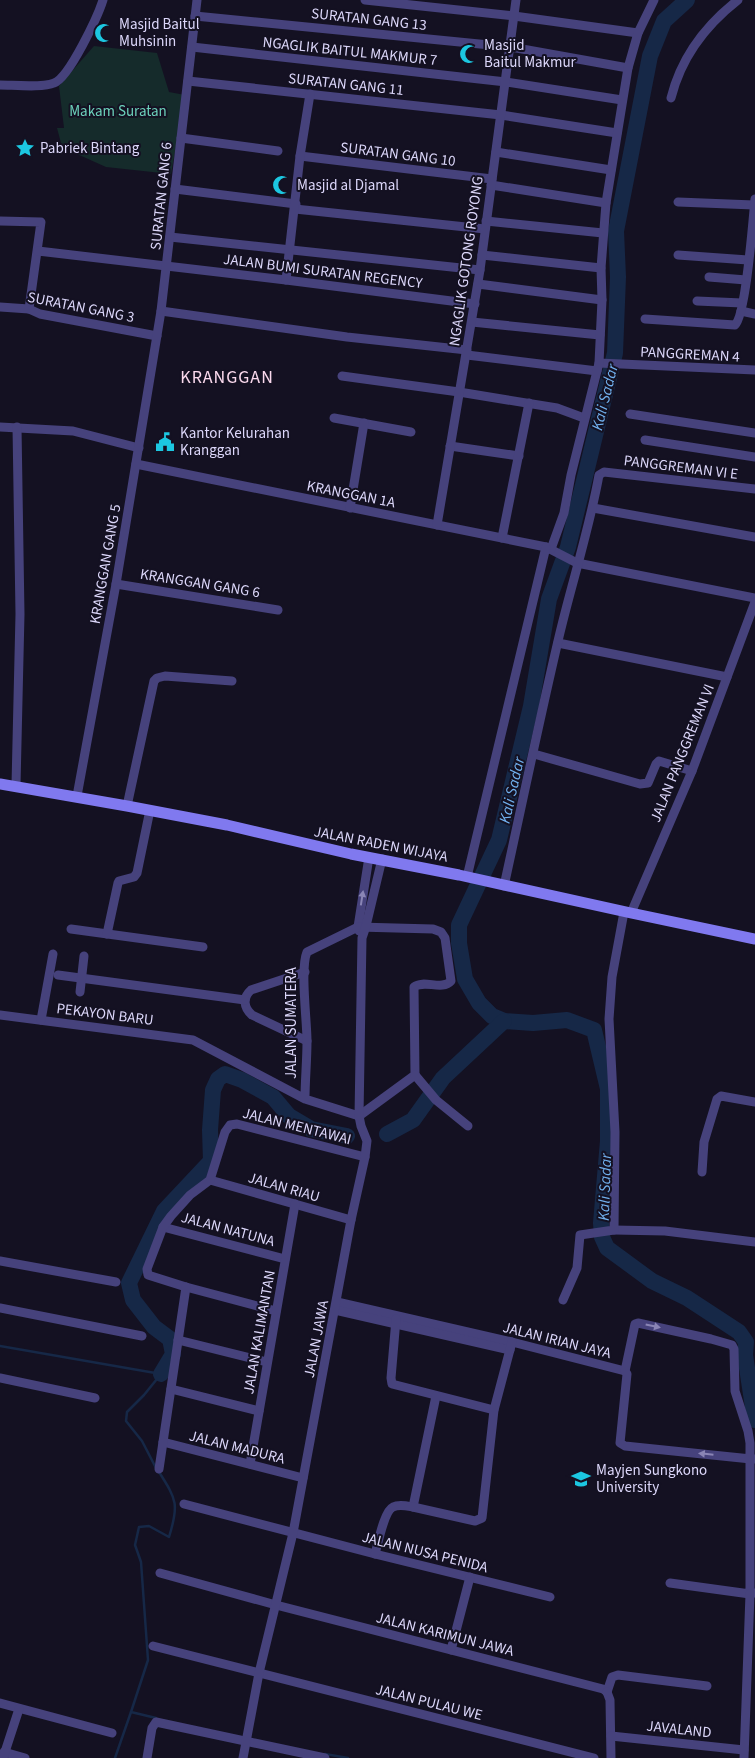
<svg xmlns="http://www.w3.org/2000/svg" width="755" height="1758" viewBox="0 0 755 1758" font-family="'Source Sans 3',sans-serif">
<rect width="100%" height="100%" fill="#141122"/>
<polygon fill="#152b2b" points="94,46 157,53 169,92 185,95 171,174 106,167 77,154 61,143 57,128 64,128 59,86"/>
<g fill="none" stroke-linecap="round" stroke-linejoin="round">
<g stroke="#162847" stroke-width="2.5">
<polyline points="0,1346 161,1374"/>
<polyline points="156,1468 142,1441 126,1421 127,1412 144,1395 161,1374"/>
<path d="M 156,1718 L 131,1712 L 148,1660 L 141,1562 L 135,1545 L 139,1527 L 149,1526 L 169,1537 C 179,1505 177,1500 159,1472"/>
<polyline points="325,1754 348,1758"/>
<polyline points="115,1758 131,1712"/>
</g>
<g stroke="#162847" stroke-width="16">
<polyline points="687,0 664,21 650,56 616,231 618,277 615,353 568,547 549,599 531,706 499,840 459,925 459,943 465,979 479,1003 492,1016 504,1021 533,1023 567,1020 594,1030 608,1089 608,1141 601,1223 602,1237 607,1248 652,1281 687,1298 739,1332 746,1342 745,1355 755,1420"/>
<polyline points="387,1134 413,1120 443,1078 504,1021"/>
<polyline points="161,1374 173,1354 170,1339 154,1327 133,1300 129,1283 164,1211 211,1161 210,1130 213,1090 218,1079 225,1074 242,1080 273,1097 289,1116 311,1129 347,1136"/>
</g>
<g stroke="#46427c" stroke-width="9">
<polyline points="365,0 514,16 638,33"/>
<polyline points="195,16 511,47 628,68"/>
<polyline points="192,47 506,82 622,100"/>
<polyline points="188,81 501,115 617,133"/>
<path d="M 0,85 C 13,85 43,88 54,83 C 69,78 98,16 103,0"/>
<path d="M 671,98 C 681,58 706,25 738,0"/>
<polyline points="181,138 278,151"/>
<polyline points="496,152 611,170"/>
<polyline points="300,156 492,179"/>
<polyline points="491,185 606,203"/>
<polyline points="175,189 296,204"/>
<polyline points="678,202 754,205"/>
<polyline points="295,209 485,229"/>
<polyline points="0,221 41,222 29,309"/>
<polyline points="486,221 603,233"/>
<polyline points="170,237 480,270"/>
<polyline points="38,251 286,280 475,304"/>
<polyline points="482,255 601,268"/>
<polyline points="678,255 748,260"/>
<polyline points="709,277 746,280"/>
<polyline points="286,280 300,156 310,94"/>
<polyline points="478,284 602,300"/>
<polyline points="697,301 742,303"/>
<polyline points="0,307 29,309 40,314 157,336"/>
<polyline points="161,311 347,337 467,350"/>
<polyline points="741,311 755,314"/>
<path d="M 645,319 L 735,325 C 746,315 753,219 755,199"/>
<polyline points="472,322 600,335"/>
<polyline points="467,355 597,371"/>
<polyline points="599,363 755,370"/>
<polyline points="342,376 459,392 557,408 584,418"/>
<polyline points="630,414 755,433"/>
<polyline points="334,418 411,432"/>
<polyline points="0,427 73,431 139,448"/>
<polyline points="645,440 755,457"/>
<polyline points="450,446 519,456"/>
<polyline points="136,464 546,547 577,563 755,598"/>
<polyline points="350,508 364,423"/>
<polyline points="593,508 755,537"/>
<polyline points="437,525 480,270 516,0"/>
<polyline points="502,538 529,403"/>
<polyline points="551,549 564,513 571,475 599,363 602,300 601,268 606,203 628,68 638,33 654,0"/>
<polyline points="116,584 278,610"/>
<polyline points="558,643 727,677"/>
<polyline points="534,754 640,784 648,783 656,764 659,761 692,771"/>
<polyline points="16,785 20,614 17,427"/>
<polyline points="77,796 116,584 161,311 197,0"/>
<polyline points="127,806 154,681 157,678 165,676 232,681"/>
<polyline points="467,877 546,547"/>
<path d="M 504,886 C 522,804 539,722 558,641 C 571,585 589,531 599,475 L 604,472 L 755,489"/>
<polyline points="631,913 692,771 755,602"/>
<polyline points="71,929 203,947"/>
<polyline points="359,931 358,927 369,857"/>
<polyline points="107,934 118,883 119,881 134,877 137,873 150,810"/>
<path d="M 305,972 L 251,990 C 242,998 244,1008 252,1015 L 307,1041"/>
<polyline points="58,975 245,1000"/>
<polyline points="80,992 84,956"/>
<path d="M 0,1015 L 193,1040 L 305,1099 L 359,1116 L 415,1075 L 414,987 C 424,979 442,991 451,981 L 445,938 L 441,932 L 433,929 L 358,927 L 307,952 C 300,968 307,1021 307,1041 C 307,1061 305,1080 305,1099"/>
<polyline points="41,1020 53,954"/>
<polyline points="415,1075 436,1100 468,1126"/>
<polyline points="702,1172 704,1142 717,1099 721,1096 755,1102"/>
<polyline points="210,1180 351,1220"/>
<polyline points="163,1227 285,1259"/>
<polyline points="614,1230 665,1231 755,1242"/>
<polyline points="0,1261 116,1282"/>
<polyline points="563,1300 577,1268 580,1235 614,1230 615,1132 609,1019 612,977 624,912"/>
<polyline points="337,1302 512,1342 625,1371"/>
<polyline points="0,1308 142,1336"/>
<polyline points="335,1310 510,1350"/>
<polyline points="276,1311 186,1287 148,1275 147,1269 163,1227 171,1216 190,1195 210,1180 225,1132 230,1125 237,1124 365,1157"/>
<polyline points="396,1319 391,1378 392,1384 494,1410"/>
<polyline points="178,1340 267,1362"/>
<polyline points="0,1378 95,1398"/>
<polyline points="171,1389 259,1411"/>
<polyline points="163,1442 303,1478"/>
<polyline points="250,1464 295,1204"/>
<polyline points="159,1469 186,1287"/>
<polyline points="184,1504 375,1554 550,1597"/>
<polyline points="413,1507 436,1396"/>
<path d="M 375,1554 C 378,1544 384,1511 393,1507 C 399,1504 407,1506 413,1507 L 475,1521 L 482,1518 L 494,1410 L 512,1342"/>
<polyline points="160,1573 276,1605 603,1689 607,1692"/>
<polyline points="670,1583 750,1594 750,1443 748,1431 735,1391 734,1349 732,1345 711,1339 638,1323 635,1324 625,1371 627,1374 620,1443 625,1446 751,1459 755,1459"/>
<polyline points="153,1646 594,1758"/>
<polyline points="451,1650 470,1577"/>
<polyline points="607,1692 612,1677 618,1675 707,1686"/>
<polyline points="607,1692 610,1700 611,1758"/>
<polyline points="0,1703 112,1733"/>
<polyline points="611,1736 744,1750"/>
<polyline points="4,1752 25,1758"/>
<polyline points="3,1758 19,1709"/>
<polyline points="147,1758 152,1728 156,1722 325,1758"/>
<polyline points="243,1758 259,1673 293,1533 351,1220 365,1157 367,1141 361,1126 359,1116 362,938 366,926 382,859"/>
<polyline points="744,1758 750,1594 755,1593"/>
</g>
<polyline stroke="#8079ef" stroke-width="11" points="0,784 127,806 227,825 351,854 459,875 631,913 755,939"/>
</g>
<defs><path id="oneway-solid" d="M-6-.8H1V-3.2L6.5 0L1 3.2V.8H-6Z" transform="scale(1.25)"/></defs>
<g fill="#8a85b5">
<use href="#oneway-solid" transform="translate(362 898) rotate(-81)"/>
<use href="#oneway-solid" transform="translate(653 1326) rotate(12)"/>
<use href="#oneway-solid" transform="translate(706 1454) rotate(-174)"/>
</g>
<defs>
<g id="mosque-bare" transform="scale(1.5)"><path d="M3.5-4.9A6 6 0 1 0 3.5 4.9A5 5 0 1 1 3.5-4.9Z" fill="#1cc7e1" stroke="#141122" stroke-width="2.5" paint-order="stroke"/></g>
<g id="sight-bare" transform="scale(1.5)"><path d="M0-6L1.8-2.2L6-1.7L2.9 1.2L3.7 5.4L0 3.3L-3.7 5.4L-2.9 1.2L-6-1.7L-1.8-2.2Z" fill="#1cc7e1" stroke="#141122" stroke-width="2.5" paint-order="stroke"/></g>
<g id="civic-bare" transform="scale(1.5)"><path d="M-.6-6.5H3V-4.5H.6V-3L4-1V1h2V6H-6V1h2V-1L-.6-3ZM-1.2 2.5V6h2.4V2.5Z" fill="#1cc7e1" stroke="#141122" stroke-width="2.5" paint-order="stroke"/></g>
<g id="university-bare" transform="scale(1.5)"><path d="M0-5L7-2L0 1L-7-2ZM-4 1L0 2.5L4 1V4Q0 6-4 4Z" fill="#1cc7e1" stroke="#141122" stroke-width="2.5" paint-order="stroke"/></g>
</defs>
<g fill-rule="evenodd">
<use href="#mosque-bare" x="104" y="33"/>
<use href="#mosque-bare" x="469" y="54"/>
<use href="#sight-bare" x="25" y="148"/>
<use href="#mosque-bare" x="282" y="185"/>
<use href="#civic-bare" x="165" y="442"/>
<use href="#university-bare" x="581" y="1479"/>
</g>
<g text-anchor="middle" stroke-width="4" stroke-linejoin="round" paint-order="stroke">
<g font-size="15" fill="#dcd7fa" stroke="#141122">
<text transform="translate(369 19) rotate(6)" y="5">SURATAN GANG 13</text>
<text transform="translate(350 51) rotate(6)" y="5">NGAGLIK BAITUL MAKMUR 7</text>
<text transform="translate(346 84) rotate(6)" y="5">SURATAN GANG 11</text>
<text transform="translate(398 154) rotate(7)" y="5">SURATAN GANG 10</text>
<text transform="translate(161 196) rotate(-84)" y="5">SURATAN GANG 6</text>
<text transform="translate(466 261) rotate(-82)" y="5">NGAGLIK GOTONG ROYONG</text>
<text transform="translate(323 271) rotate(7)" y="5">JALAN BUMI SURATAN REGENCY</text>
<text transform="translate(81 307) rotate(11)" y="5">SURATAN GANG 3</text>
<text transform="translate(690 354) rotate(3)" y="5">PANGGREMAN 4</text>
<text transform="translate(681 467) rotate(7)" y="5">PANGGREMAN VI E</text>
<text transform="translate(351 494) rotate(11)" y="5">KRANGGAN 1A</text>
<text transform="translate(105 564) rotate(-80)" y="5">KRANGGAN GANG 5</text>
<text transform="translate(200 583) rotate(9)" y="5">KRANGGAN GANG 6</text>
<text transform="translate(682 753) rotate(-68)" y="5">JALAN PANGGREMAN VI</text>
<text transform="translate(381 844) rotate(11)" y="5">JALAN RADEN WIJAYA</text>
<text transform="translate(105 1014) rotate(7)" y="5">PEKAYON BARU</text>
<text transform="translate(291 1023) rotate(-90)" y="5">JALAN SUMATERA</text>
<text transform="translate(297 1126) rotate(14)" y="5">JALAN MENTAWAI</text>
<text transform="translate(284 1187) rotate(16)" y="5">JALAN RIAU</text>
<text transform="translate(228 1229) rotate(15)" y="5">JALAN NATUNA</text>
<text transform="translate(259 1332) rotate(-80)" y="5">JALAN KALIMANTAN</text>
<text transform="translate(316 1339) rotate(-79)" y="5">JALAN JAWA</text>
<text transform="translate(557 1340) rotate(14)" y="5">JALAN IRIAN JAYA</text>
<text transform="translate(237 1447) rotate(14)" y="5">JALAN MADURA</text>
<text transform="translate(425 1552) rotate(14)" y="5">JALAN NUSA PENIDA</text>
<text transform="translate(445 1634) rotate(14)" y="5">JALAN KARIMUN JAWA</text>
<text transform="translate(429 1702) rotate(14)" y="5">JALAN PULAU WE</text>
<text transform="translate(679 1729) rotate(6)" y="5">JAVALAND</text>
</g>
<g font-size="15" fill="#dcd7fa" stroke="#141122" text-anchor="start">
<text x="119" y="29">Masjid Baitul<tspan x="119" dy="17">Muhsinin</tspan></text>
<text x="484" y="50">Masjid<tspan x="484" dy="17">Baitul Makmur</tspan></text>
<text x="40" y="153">Pabriek Bintang</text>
<text x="297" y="190">Masjid al Djamal</text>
<text x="180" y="438">Kantor Kelurahan<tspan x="180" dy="17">Kranggan</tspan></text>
<text x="596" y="1475">Mayjen Sungkono<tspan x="596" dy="17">University</tspan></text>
</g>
<g font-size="15" fill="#6cd1bb" stroke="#141122">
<text x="118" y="116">Makam Suratan</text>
</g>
<g font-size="16" font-style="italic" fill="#71b0ee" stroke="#141122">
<text transform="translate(604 397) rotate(-76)" y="6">Kali Sadar</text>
<text transform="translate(511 790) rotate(-77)" y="6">Kali Sadar</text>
<text transform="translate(604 1187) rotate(-88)" y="6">Kali Sadar</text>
</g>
<g font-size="18" letter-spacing="1" fill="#fad9ed" stroke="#141122">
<text x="227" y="383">KRANGGAN</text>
</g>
</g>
</svg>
